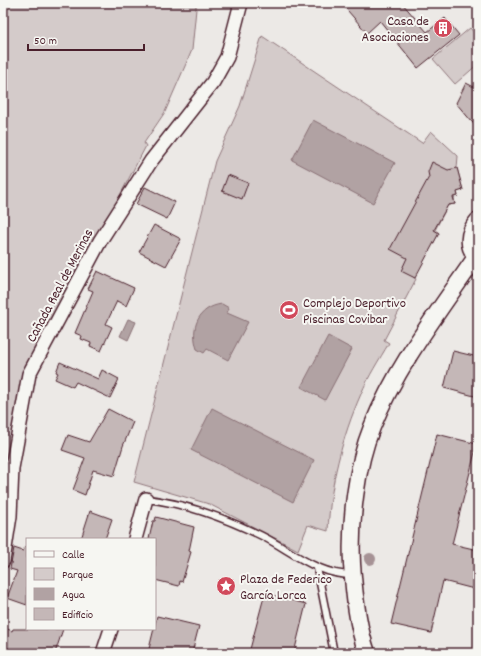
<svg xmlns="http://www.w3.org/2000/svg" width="481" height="656" viewBox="0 0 481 656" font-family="Dekko,sans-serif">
<rect width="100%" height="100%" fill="#ece9e6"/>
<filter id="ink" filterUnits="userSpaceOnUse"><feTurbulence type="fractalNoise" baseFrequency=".025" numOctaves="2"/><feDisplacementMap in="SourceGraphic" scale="8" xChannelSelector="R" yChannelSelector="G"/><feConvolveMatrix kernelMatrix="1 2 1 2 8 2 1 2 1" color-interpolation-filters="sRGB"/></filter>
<g filter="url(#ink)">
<g fill="#d4cbca" stroke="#8f757a">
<polygon points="3,3 196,3 196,9 192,50 165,112 144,143 146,146 26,373 3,476"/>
<polygon points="470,28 478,37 478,64 455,84 433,59"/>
<path d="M 262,36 L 422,143 L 431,131 L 458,156 L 457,168 L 463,190 L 457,192 L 458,196 L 454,197 L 455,204 L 448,205 L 435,230 L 439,233 L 421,266 L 413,277 L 416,279 L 384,340 L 389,343 C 379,360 368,377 361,394 C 342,437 330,485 328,531 L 308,525 L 298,550 L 209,504 L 134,482 L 215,161 L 240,106 Z"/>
</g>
<g fill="#b1a2a3" stroke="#886e73">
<polygon points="313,120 395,163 373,203 292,160"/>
<path d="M 222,304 L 229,308 L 227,313 L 248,322 L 228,360 L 207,349 L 204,353 L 197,349 C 190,328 198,307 222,304 Z"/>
<polygon points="128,319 136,322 128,340 120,336"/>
<polygon points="328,336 352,349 325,400 301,387"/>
<polygon points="212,408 314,460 293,502 191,450"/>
</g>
<g fill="#c4b7b7" stroke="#4a1f2b">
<polygon points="341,3 402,3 427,32 445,18 459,35 418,68 380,21 367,33"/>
<polygon points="466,83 478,89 478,129 456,103"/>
<polygon points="432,162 448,170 457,168 463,190 457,192 458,196 453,197 455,204 448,205 434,230 439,233 415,278 401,271 407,258 390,249 429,177 428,172"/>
<polygon points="228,175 248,183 242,199 222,191"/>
<polygon points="145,187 175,202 167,219 136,204"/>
<polygon points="154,225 181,239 166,266 139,252"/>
<polygon points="97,271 134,288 126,306 117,301 106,324 112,327 101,351 90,346 91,343 81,339 82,336 75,333 93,291 88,289"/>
<polygon points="453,351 478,357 478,397 444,388"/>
<polygon points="60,362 98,379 102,370 119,379 110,398 76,382 73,387 55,379 58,373 56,372"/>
<polygon points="108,409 133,422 123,446 114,476 93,470 85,495 73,490 85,458 62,450 68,435 89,442"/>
<polygon points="437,434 477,444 452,544 478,550 478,590 443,581 431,633 391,624"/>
<polygon points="90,511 112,519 105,539 81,539"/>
<polygon points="156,517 194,527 189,551 191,552 182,582 180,581 179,586 155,580 155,539 149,539 153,521 155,521"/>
<polygon points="25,547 27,547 27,605 7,598 17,571 10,569 14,548 23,551"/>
<polygon points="265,593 306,604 294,653 249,653"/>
<polygon points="157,616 199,626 192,653 148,653"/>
<polygon points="3,627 12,631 13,629 63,629 55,653 3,653"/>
</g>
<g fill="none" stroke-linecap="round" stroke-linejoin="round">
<g stroke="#4a1f2b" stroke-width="9">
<g id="service">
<path d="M 146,499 C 185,503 227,519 262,536 C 292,551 317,575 353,575"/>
<polyline points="317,568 334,653"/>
</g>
</g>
<g stroke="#4a1f2b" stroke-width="16">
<g id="minor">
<polyline points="135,539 146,499"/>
<polyline points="3,561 10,516 12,468 29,374 100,241 151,161 213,82 227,57 241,3"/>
<polyline points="103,653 111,629"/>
</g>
</g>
<g stroke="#4a1f2b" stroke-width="19">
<g id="tertiary">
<path d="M 478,221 C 468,232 466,247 478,258"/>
<path d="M 367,653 C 357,625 354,593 352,564 C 350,522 356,466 372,427 C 397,365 439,311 476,257"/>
</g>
</g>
<use href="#service" stroke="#f6f6f2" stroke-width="6"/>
<use href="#minor" stroke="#f6f6f2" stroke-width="13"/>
<use href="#tertiary" stroke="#f6f6f2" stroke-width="16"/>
</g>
<circle fill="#a69295" cx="370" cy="559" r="6"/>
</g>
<defs>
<g id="building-disc" transform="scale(1)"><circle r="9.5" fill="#d1495b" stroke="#f6f6f2"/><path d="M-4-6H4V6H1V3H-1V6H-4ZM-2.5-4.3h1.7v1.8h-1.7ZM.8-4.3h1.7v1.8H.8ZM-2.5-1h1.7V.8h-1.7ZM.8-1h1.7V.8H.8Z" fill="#fff"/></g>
<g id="stadium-disc" transform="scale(1)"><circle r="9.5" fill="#d1495b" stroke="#f6f6f2"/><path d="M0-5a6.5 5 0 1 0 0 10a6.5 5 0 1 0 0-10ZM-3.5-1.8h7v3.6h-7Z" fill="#fff"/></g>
<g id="sight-disc" transform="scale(1)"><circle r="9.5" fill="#d1495b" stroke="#f6f6f2"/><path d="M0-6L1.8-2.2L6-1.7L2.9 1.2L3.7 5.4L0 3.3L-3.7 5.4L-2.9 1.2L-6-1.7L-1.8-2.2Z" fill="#fff"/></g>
</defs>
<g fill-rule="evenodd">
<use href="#building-disc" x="443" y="28"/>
<use href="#stadium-disc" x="289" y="310"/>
<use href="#sight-disc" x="226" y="586"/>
</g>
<g text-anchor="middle" stroke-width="4" stroke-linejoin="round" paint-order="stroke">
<g font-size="14" fill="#4a1f2b" stroke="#f6f6f2" text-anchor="start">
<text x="429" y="25" text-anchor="end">Casa de<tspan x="429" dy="16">Asociaciones</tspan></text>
<text x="303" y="307">Complejo Deportivo<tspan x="303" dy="16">Piscinas Covibar</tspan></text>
<text x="240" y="583">Plaza de Federico<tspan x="240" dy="16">García Lorca</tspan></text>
</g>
<g font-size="14" fill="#4a1f2b" stroke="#f6f6f2">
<text transform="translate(59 285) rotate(-62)" y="5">Cañada Real de Merinas</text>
</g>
</g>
<rect width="481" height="656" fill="none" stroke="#f6f6f2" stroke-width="16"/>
<rect x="8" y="8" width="465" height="640" fill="none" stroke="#4a1f2b" stroke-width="1.5" filter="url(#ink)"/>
<rect x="26" y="538" width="130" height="92" fill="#f6f6f2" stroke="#b1a0a2"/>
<rect x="34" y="551" width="20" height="6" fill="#f6f6f2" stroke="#b1a0a2"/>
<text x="62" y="558" font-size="12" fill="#4a1f2b">Calle</text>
<rect x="34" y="568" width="20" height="12" fill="#d4cbca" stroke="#b1a0a2"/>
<text x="62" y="578" font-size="12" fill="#4a1f2b">Parque</text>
<rect x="34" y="588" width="20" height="12" fill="#b1a2a3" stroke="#b1a0a2"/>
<text x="62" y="598" font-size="12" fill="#4a1f2b">Agua</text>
<rect x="34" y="608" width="20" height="12" fill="#c4b7b7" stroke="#b1a0a2"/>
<text x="62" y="618" font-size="12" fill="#4a1f2b">Edificio</text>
<path d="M28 44v6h116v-6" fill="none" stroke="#4a1f2b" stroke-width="2"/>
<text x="34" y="44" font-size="12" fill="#4a1f2b" stroke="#f6f6f2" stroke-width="3" paint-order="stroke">50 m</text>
</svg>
